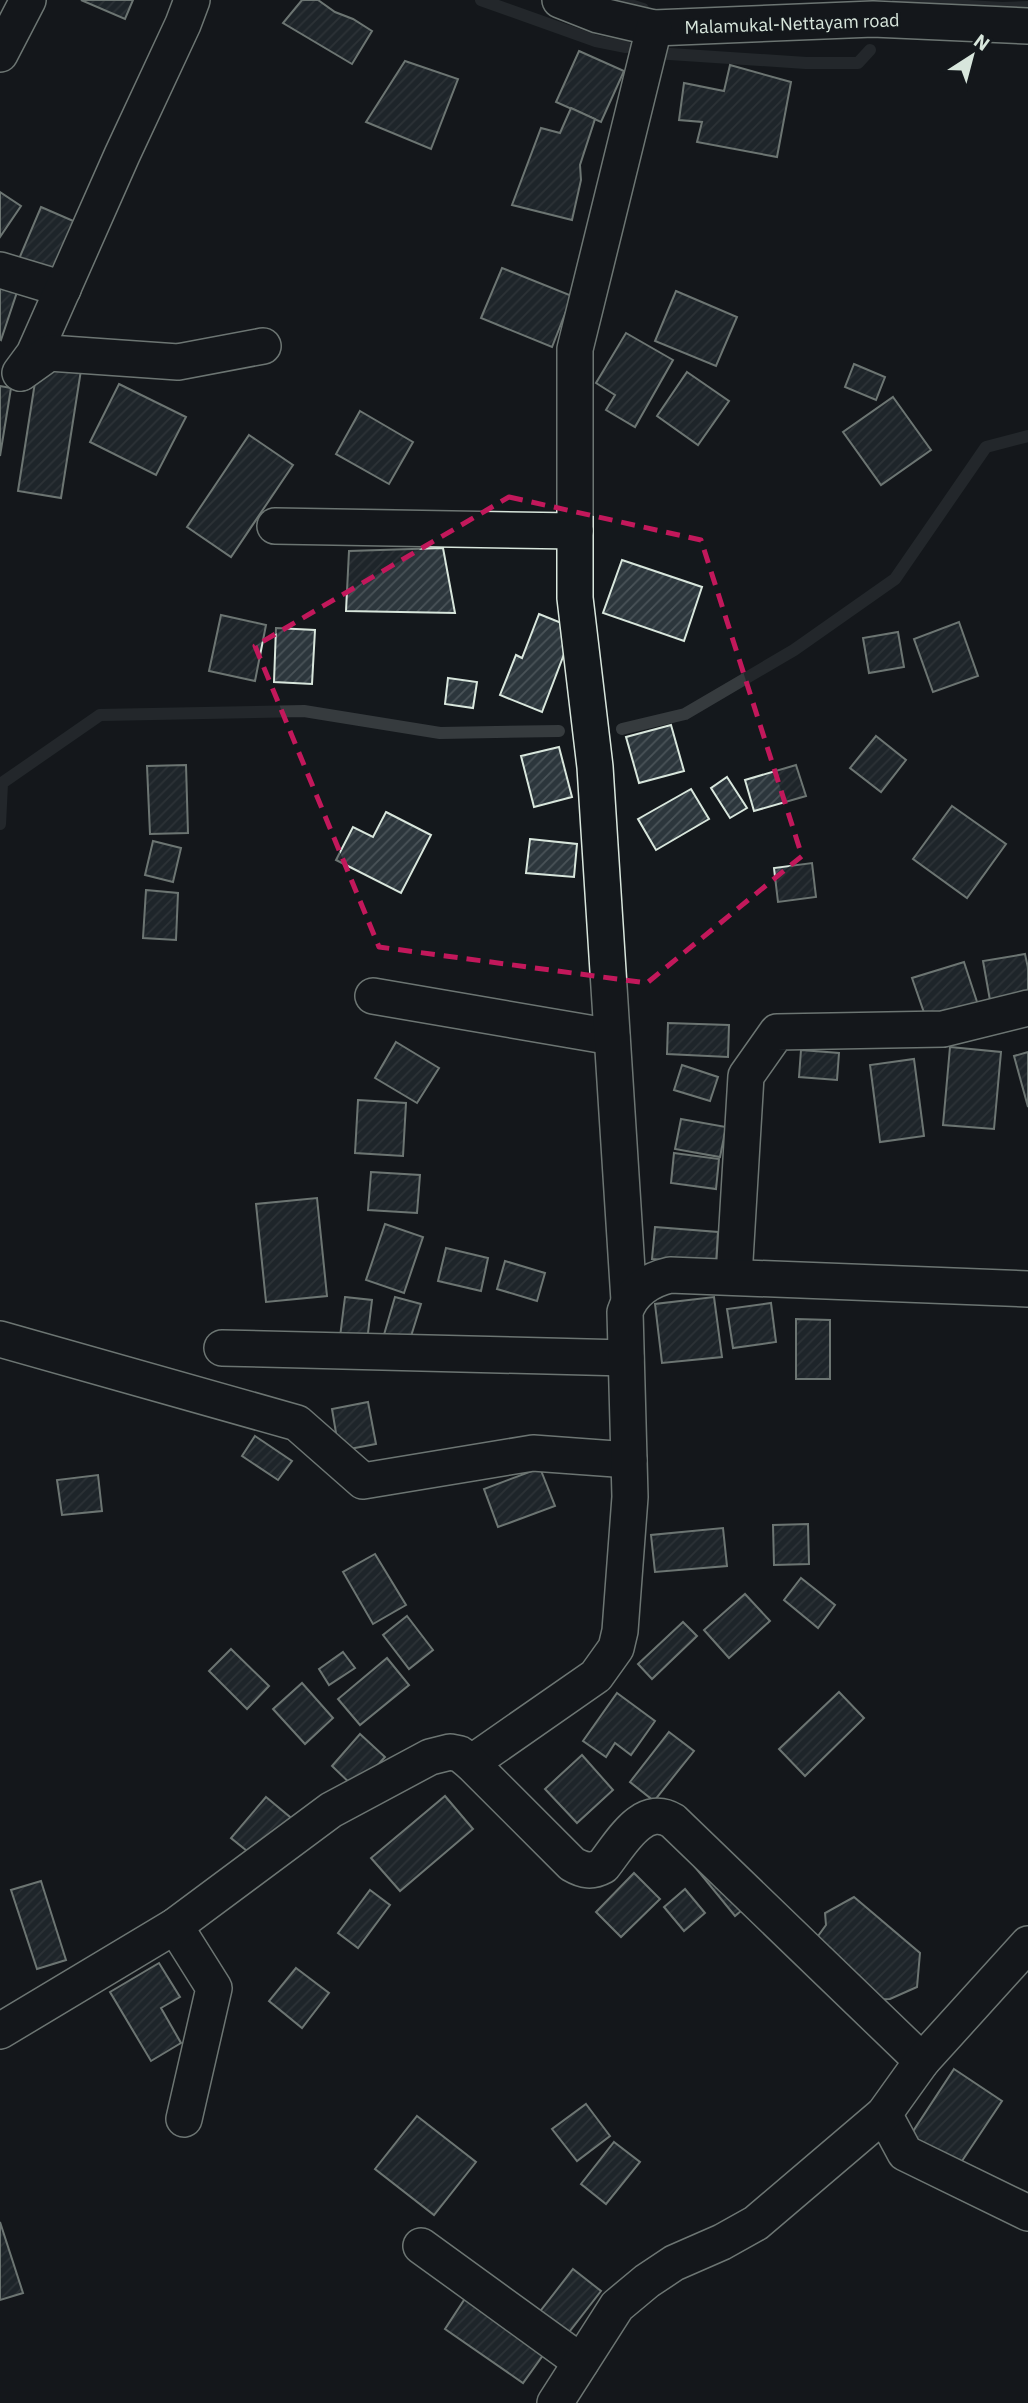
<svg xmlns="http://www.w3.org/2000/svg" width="1028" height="2403" viewBox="0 0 1028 2403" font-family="'IBM Plex Sans',sans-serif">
<defs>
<pattern id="building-hatch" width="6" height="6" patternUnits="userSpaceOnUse" patternTransform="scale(1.75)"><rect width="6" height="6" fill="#2c363c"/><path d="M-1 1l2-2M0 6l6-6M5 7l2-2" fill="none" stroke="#4a5358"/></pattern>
</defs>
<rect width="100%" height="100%" fill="#14181c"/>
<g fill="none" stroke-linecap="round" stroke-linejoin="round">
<g stroke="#363b3e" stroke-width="12">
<polyline points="481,0 596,41 626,47"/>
<polyline points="615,0 643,9"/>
<polyline points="898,2 1002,8 1028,7"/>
<polyline points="655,53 806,63 858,63 870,50"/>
<polyline points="622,729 685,714 794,650 895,579 986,447 1028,436"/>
<polyline points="0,824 2,783 100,715 304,711 440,733 559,731"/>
</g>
</g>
<g fill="url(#building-hatch)" stroke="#d8e6dc" stroke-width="2">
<polygon points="81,0 133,0 125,19"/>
<polygon points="302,0 318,0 335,12 353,19 372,31 352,64 283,23"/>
<polygon points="579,51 624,71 601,122 556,102"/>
<polygon points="405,61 458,79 431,149 366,122"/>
<polygon points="730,65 791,82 777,157 697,142 702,122 679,120 684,83 724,91"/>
<polygon points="571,108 595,119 580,165 581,180 572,220 512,205 541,128 560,133"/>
<polygon points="0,192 21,206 0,237"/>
<polygon points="41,207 85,226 59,285 16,266"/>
<polygon points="502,268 572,296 552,347 481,318"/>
<polygon points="0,276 20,283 1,340 0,339"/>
<polygon points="676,291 737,317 716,366 655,341"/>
<polygon points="626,333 673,360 635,427 606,410 615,395 596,383"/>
<polygon points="38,363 81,370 61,498 18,491"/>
<polygon points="854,364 885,377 876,400 845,387"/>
<polygon points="687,372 729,401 698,445 657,416"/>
<polygon points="119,384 186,417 156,475 90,442"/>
<polygon points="0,386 11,388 0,456"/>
<polygon points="893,397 931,450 881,485 843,432"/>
<polygon points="360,411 413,442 389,484 336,454"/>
<polygon points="249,435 293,465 231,557 187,527"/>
<polygon points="443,548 455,613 346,611 349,551"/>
<polygon points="622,560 702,587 684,641 603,613"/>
<polygon points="539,614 574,628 542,712 500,695 516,655 522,658"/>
<polygon points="221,615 266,625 255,681 209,671"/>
<polygon points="959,622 978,676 933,692 914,639"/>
<polygon points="276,628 315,630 312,684 274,682"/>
<polygon points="898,632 904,667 869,673 863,638"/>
<polygon points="448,678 477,682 473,708 445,704"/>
<polygon points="671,725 684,771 639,783 626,737"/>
<polygon points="876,736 906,760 881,792 850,768"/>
<polygon points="559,747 572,797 534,807 521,756"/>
<polygon points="186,765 188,833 150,834 147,766"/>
<polygon points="796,765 806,796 754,811 745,780"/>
<polygon points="727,777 747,808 730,818 711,788"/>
<polygon points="691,789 709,819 656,850 638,819"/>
<polygon points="952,806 1006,844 967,898 913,859"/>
<polygon points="386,812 431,835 401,893 336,860 353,827 373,837"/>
<polygon points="530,839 577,844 574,877 526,873"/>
<polygon points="153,841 181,848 173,882 145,875"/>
<polygon points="812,863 816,897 778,902 774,868"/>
<polygon points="146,890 178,893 176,940 143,938"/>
<polygon points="1025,954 1028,968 1028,1000 991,1006 983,961"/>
<polygon points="964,962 980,1011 929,1027 912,978"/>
<polygon points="668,1023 729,1025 728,1057 667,1054"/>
<polygon points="396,1042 439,1068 417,1103 375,1078"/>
<polygon points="950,1047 1001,1052 994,1129 943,1125"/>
<polygon points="801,1050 839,1053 837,1080 799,1077"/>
<polygon points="1028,1052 1028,1107 1014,1056"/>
<polygon points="914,1059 924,1136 880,1142 870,1065"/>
<polygon points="682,1065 718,1077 710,1101 674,1090"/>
<polygon points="358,1100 406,1103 403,1156 355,1153"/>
<polygon points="681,1119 726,1127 720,1157 675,1149"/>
<polygon points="674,1153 719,1159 716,1189 671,1183"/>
<polygon points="371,1172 420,1175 417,1213 368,1210"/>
<polygon points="317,1198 327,1296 266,1302 256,1204"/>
<polygon points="385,1224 423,1237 404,1293 366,1280"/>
<polygon points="655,1227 718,1232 716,1264 652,1259"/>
<polygon points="446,1248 488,1258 481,1291 438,1281"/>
<polygon points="505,1261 545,1273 537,1301 497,1289"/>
<polygon points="345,1297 372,1300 367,1341 340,1337"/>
<polygon points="395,1297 421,1304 408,1346 383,1338"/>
<polygon points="714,1297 722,1357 662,1363 655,1304"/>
<polygon points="771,1303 776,1342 733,1348 727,1309"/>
<polygon points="796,1319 830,1320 830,1379 796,1379"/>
<polygon points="368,1402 376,1444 339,1451 332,1409"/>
<polygon points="255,1436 292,1461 278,1480 242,1456"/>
<polygon points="540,1468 555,1506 498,1527 484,1489"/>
<polygon points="98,1475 102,1511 62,1515 57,1480"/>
<polygon points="808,1524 809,1564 774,1565 773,1525"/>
<polygon points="723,1528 727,1566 655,1572 651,1535"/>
<polygon points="375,1554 406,1605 373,1624 343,1572"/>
<polygon points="801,1578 835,1605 818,1628 784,1600"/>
<polygon points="745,1594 770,1621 729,1658 704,1630"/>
<polygon points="407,1616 433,1650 409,1669 383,1635"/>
<polygon points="683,1622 697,1636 652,1679 638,1664"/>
<polygon points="231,1649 269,1686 247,1709 209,1671"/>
<polygon points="343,1652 355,1668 329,1685 319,1669"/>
<polygon points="387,1658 409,1685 360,1725 338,1699"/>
<polygon points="302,1683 333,1718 305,1744 273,1709"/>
<polygon points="839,1692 864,1718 805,1776 779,1749"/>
<polygon points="617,1693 655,1721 631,1755 615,1743 606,1757 583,1741"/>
<polygon points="669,1732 694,1751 654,1801 630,1782"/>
<polygon points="360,1734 385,1757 356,1789 332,1766"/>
<polygon points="582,1755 613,1790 577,1823 545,1789"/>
<polygon points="445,1796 473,1829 400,1891 371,1858"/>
<polygon points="266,1797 296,1822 262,1863 231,1838"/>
<polygon points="714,1850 755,1899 735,1916 694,1866"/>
<polygon points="634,1873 660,1899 621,1937 596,1912"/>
<polygon points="41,1881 66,1960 37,1969 11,1890"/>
<polygon points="685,1889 705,1913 684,1931 664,1907"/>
<polygon points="370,1890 390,1905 358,1948 338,1933"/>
<polygon points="854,1897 920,1953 917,1987 890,1999 869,2000 813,1943 826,1925 825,1913"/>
<polygon points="159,1963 180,1997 161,2008 181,2043 151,2061 110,1992"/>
<polygon points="296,1968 329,1993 302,2028 269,2001"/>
<polygon points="954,2069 1002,2101 954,2173 906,2142"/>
<polygon points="586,2104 610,2136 577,2161 552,2129"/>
<polygon points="417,2116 476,2162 434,2215 375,2169"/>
<polygon points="614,2142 640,2162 606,2204 581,2184"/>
<polygon points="0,2222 23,2293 0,2300"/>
<polygon points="573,2269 601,2291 566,2336 538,2314"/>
<polygon points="466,2297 546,2351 523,2383 445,2329"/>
</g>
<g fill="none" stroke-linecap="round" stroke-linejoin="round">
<g stroke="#d8e6dc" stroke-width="38">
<g id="street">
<polyline points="560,0 598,15 654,28 873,19 1028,26"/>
<polyline points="0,54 28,0"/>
<polyline points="0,270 63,289"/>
<polyline points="20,373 34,354 122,155 183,24 192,0"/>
<polyline points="21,373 49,353 178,362 263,346"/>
<polyline points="275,526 575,531"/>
<polyline points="373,996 612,1037"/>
<polyline points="734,1277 746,1076 777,1032 943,1029 1028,1008"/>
<polyline points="629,1301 595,767 575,598 575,349 654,28"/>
<polyline points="0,1339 297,1423 363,1481 533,1453 629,1460"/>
<polyline points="222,1348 626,1358"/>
<path d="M 471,1763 L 596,1676 L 616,1648 L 620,1631 L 630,1497 L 625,1312 C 632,1291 649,1280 670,1275 L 1028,1289"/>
<polyline points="175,1926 214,1988 184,2119"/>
<path d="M 0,2031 L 175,1926 L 331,1810 L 430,1757 L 450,1752 L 460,1754 L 471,1763 L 572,1864 C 584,1871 592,1872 603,1866 C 620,1845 642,1802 673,1821 L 922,2061"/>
<polyline points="884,2114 905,2153 1028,2213"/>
<polyline points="421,2246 581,2362"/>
<polyline points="555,2403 617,2306 647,2281 674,2263 722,2242 756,2223 884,2114 922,2061 1028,1944"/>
</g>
</g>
<use href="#street" stroke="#14181c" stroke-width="35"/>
</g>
<path d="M0 0H1028V2403H0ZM 509,497 L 701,540 L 802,856 L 647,983 L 379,947 L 255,646 Z" fill="#14181c" fill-opacity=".55" fill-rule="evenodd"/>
<path fill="none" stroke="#c2185b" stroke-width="5" stroke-dasharray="14 9" stroke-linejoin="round" d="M 509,497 L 701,540 L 802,856 L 647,983 L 379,947 L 255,646 Z"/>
<g text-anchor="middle" stroke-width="5" stroke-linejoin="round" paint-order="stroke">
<g font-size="18" fill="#d8e6dc" stroke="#14181c">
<text transform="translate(792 24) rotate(-2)" y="6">Malamukal-Nettayam road</text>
</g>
</g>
<g transform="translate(972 56) rotate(36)" stroke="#14181c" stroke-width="5" paint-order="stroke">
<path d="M0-5L12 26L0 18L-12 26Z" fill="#d8e6dc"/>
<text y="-10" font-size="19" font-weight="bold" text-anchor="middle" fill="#d8e6dc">N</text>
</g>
</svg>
